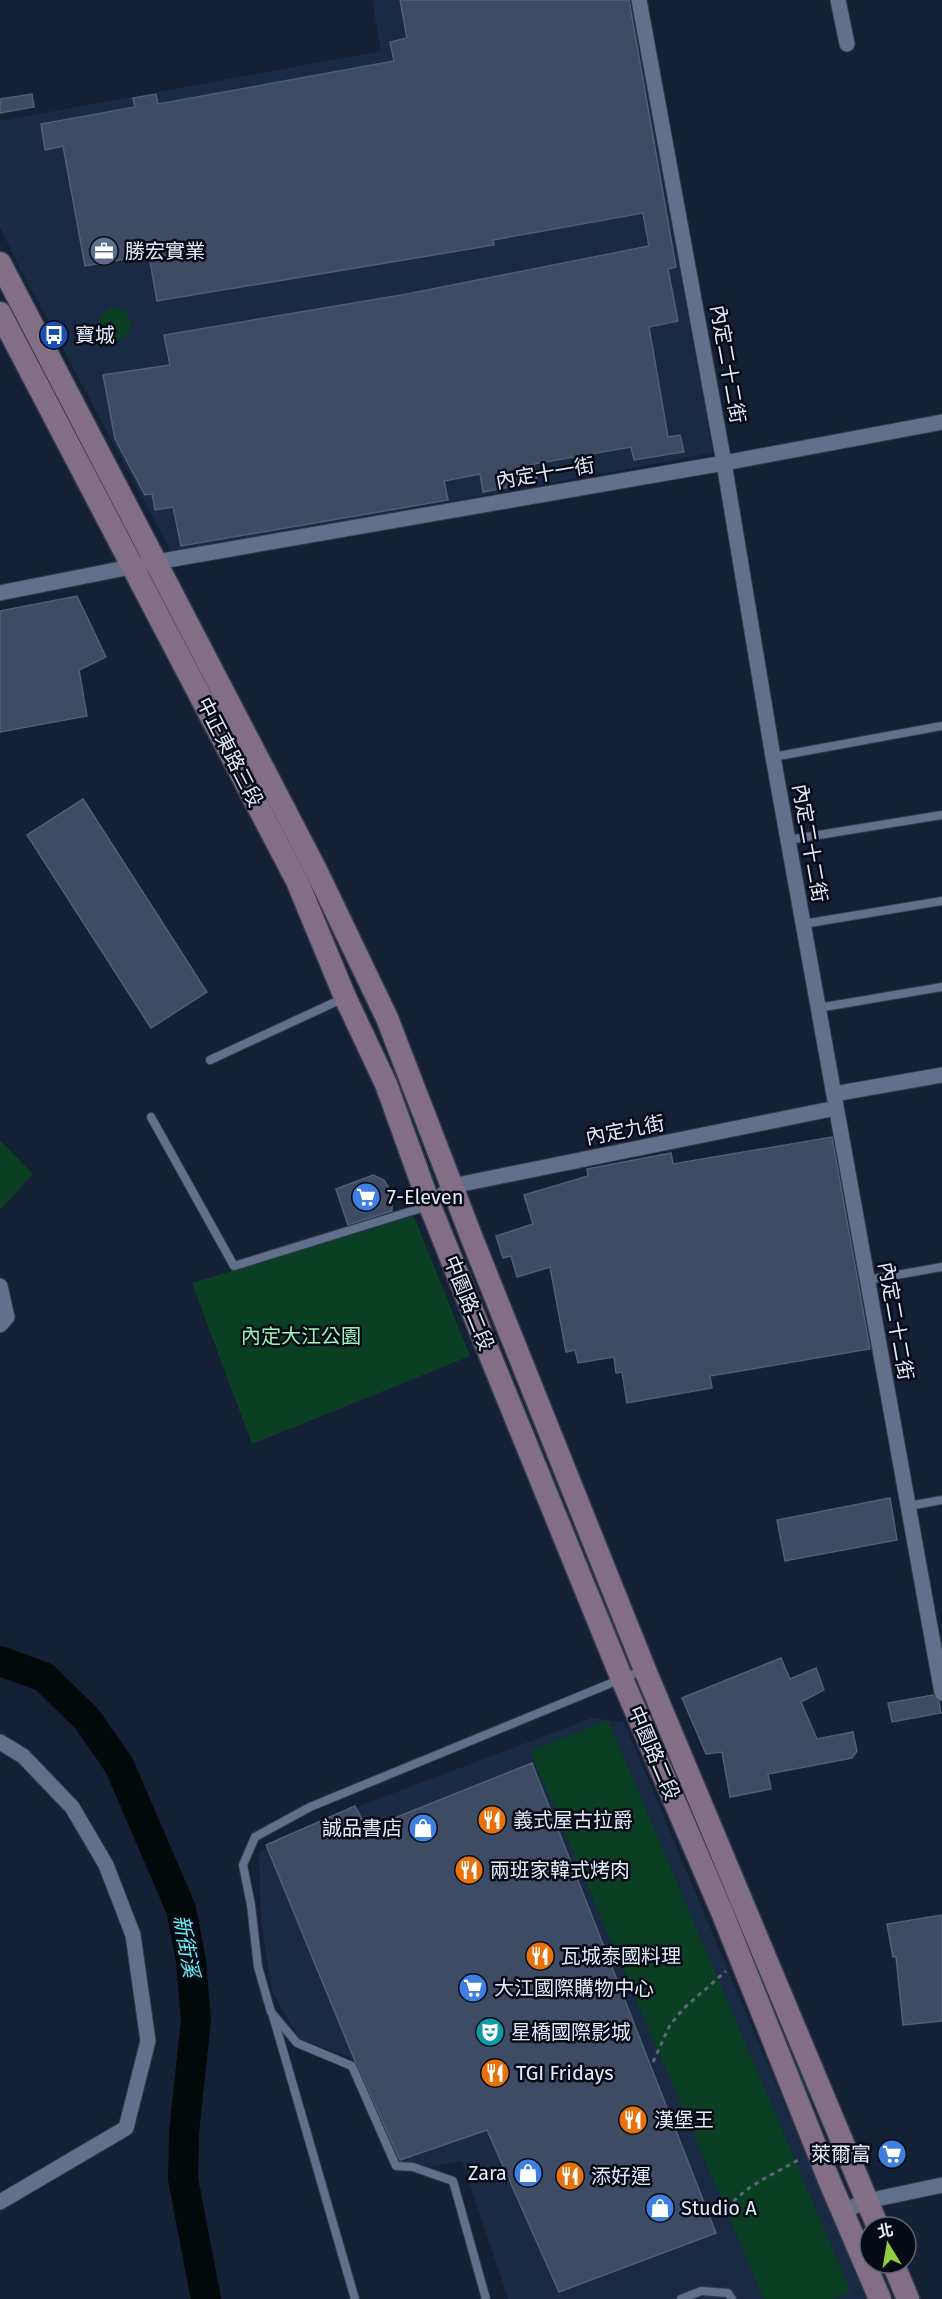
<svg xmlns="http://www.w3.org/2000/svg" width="942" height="2299" viewBox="0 0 942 2299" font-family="'Fira Sans','Noto Sans TC',sans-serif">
<rect width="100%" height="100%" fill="#142036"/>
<g fill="#192a45">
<polygon points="372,0 631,0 713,453 172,553 19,267 0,227 0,121 381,51"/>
<polygon points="592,1718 624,1722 866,2299 508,2299 462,2161 397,2173 350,2057 299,2039 272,1991 261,1923 259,1852 367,1803"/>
</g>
<g fill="#0b3f23">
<circle cx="115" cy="324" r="16"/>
<polygon points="0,1140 33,1174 0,1210"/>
<polygon points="414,1216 470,1356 252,1444 192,1283"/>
<polygon points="608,1720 851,2292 832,2299 764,2299 530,1751"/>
</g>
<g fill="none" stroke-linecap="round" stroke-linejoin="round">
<polyline stroke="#02090a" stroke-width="30" points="0,1661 44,1677 87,1719 119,1765 181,1909 191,1961 196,2020 184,2133 183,2179 206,2299"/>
</g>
<g fill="#3d4b64" stroke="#505f78" stroke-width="1.5">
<polygon points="400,0 629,0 676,267 668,269 678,321 649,327 668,437 680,435 684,452 634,460 631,447 534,464 537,482 483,492 480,474 444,481 448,500 181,546 173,507 155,510 152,494 145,495 115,439 103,375 170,365 164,335 407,294 649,246 643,213 493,240 494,245 157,301 149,255 85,266 63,146 45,150 41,124 135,107 133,98 156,94 158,104 394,61 390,42 407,38"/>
<polygon points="32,94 34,107 0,113 0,99"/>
<polygon points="77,596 106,657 79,670 87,716 0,732 0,611"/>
<polygon points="83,799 207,992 151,1028 27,835"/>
<polygon points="832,1137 870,1349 710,1376 712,1388 627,1403 622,1372 616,1373 614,1357 578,1363 575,1350 566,1352 550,1267 517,1277 511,1256 503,1258 496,1236 533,1224 524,1195 588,1176 587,1169 671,1153 673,1164"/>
<polygon points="373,1175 384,1180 392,1193 392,1211 348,1225 336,1189"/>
<polygon points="890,1498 897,1540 785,1561 777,1520"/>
<polygon points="781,1658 790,1679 816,1668 824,1690 801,1702 817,1739 853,1732 857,1751 852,1758 768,1774 771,1789 730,1797 722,1752 706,1754 682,1698"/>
<polygon points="933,1695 939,1702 941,1713 892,1722 888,1703"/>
<polygon points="532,1763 716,2233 559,2292 487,2130 400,2160 355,2061 266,1845 355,1806 367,1829"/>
<polygon points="942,1915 942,2021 903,2025 896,1956 893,1957 887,1924"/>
</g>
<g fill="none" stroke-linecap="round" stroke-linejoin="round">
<g stroke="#333b4e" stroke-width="10">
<g id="service">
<polyline points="773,757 942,726"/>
<polyline points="788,840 942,815"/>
<polyline points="803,924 942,901"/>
<polyline points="818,1008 942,987"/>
<polyline points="210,1060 344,998"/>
<polyline points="151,1117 234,1266 428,1206"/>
<polyline points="868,1280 942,1267"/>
<polyline points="909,1506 942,1500"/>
<polyline points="273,2016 355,2299"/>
<polyline points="486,2299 453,2181 413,2167 396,2166 352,2066 297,2043 271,2012 258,1967 251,1905 243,1865 255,1837 310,1807 643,1670"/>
<polyline points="681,2299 701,2291 728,2293 732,2299"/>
</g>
</g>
<g stroke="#333b4e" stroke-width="17">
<g id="minor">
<polyline points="639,0 724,463 773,757 942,1693"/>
<polyline points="838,0 847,44"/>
<polyline points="0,593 156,562 724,463 942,422"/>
<polyline points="834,1094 942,1075"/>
<polyline points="430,1206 452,1186 836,1108"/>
<polyline points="0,1286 7,1317 0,1325"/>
<polyline points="0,1742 23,1756 72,1807 106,1865 133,1935 148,2041 126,2128 0,2202"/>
<polyline points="843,2211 867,2201 942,2185"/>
</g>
</g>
<g stroke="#333b4e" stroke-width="25">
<g id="secondary">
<polyline points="0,263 316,870 387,1018 473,1241 645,1670 878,2227"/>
<polyline points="0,313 297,881 345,997 386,1084 430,1206 494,1365 622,1679 722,1912 829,2180 880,2299"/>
<polyline points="893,2263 908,2299"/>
</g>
</g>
<g stroke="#5c677b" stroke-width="3" stroke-dasharray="4.5 4.5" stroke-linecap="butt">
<polyline points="653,2062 670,2025 683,2009 726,1971"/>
<path d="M 723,2216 C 738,2188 773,2175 800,2159"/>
</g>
<use href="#service" stroke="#61718b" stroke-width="8"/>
<use href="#minor" stroke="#61718b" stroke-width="15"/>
<use href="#secondary" stroke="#826f85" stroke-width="22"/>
</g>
<defs>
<g id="office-disc" transform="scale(1.5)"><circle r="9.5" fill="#5c6f8a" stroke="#050a14"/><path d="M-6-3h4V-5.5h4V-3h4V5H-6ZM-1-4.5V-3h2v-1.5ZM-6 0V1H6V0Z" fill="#fff"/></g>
<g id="bus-disc" transform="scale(1.5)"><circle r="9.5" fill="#1a4fb4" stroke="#050a14"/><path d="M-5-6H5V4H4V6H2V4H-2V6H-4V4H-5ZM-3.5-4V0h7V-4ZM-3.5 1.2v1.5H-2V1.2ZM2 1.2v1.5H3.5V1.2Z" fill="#fff"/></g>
<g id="supermarket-disc" transform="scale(1.5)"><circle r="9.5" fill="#3f7fe0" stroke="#050a14"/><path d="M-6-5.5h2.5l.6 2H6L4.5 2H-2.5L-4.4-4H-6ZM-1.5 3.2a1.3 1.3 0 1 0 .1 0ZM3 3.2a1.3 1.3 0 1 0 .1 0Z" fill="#fff"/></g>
<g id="restaurant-disc" transform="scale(1.5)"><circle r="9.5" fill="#e8710a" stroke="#050a14"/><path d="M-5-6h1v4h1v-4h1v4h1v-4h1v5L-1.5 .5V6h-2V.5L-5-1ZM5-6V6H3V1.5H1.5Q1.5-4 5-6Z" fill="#fff"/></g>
<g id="shop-disc" transform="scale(1.5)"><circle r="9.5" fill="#3f7fe0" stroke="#050a14"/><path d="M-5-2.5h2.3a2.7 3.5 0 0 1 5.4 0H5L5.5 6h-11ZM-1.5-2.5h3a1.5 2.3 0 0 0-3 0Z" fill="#fff"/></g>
<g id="theatre-disc" transform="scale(1.5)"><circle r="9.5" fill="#0f9aa8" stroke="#050a14"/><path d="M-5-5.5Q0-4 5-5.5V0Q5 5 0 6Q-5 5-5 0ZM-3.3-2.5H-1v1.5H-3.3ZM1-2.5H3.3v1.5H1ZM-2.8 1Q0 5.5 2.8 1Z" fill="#fff"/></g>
</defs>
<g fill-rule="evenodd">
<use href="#office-disc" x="104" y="251"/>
<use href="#bus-disc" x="54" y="335"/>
<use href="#supermarket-disc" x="366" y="1197"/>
<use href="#restaurant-disc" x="492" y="1820"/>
<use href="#shop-disc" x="423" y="1828"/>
<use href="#restaurant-disc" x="469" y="1870"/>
<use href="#restaurant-disc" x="540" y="1956"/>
<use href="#supermarket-disc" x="473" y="1988"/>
<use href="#theatre-disc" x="490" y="2032"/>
<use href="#restaurant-disc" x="495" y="2073"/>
<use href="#restaurant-disc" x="633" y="2120"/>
<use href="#supermarket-disc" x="892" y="2154"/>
<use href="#shop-disc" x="528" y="2173"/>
<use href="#restaurant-disc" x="570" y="2176"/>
<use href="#shop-disc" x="660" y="2208"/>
</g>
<g text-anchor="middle" stroke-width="5" stroke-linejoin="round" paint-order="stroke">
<g font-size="20" fill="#e2ebfa" stroke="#050a14" text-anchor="start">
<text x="125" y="258">勝宏實業</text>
<text x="75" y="342">寶城</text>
<text x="387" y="1204">7-Eleven</text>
<text x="513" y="1827">義式屋古拉爵</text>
<text x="402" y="1835" text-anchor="end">誠品書店</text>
<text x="490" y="1877">兩班家韓式烤肉</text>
<text x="561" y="1963">瓦城泰國料理</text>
<text x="494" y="1995">大江國際購物中心</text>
<text x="511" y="2039">星橋國際影城</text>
<text x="516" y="2080">TGI Fridays</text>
<text x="654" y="2127">漢堡王</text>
<text x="871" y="2161" text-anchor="end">萊爾富</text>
<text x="507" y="2180" text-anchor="end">Zara</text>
<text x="591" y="2183">添好運</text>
<text x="681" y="2215">Studio A</text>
</g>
<g font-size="20" fill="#e2ebfa" stroke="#050a14">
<text transform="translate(728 364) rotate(80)" y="7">內定二十二街</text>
<text transform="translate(545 473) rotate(-10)" y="7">內定十一街</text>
<text transform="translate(230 752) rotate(63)" y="7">中正東路三段</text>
<text transform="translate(810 843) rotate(80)" y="7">內定二十二街</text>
<text transform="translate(625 1130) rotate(-11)" y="7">內定九街</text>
<text transform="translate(469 1303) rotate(68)" y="7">中園路二段</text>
<text transform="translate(896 1321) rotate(80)" y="7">內定二十二街</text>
<text transform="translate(654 1753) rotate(67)" y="7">中園路二段</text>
</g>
<g font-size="20" fill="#9cf3ba" stroke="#050a14">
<text x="301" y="1343">內定大江公園</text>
</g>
<g font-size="21" font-style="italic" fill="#6bedf4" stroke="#050a14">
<text transform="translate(186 1946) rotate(80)" y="7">新街溪</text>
</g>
</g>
<g transform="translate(888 2245) rotate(349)"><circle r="28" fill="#050a14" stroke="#5d6470" stroke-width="1.5"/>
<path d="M0-4.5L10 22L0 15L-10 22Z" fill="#91cd3f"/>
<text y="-9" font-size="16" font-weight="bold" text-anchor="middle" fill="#e2ebfa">北</text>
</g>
</svg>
